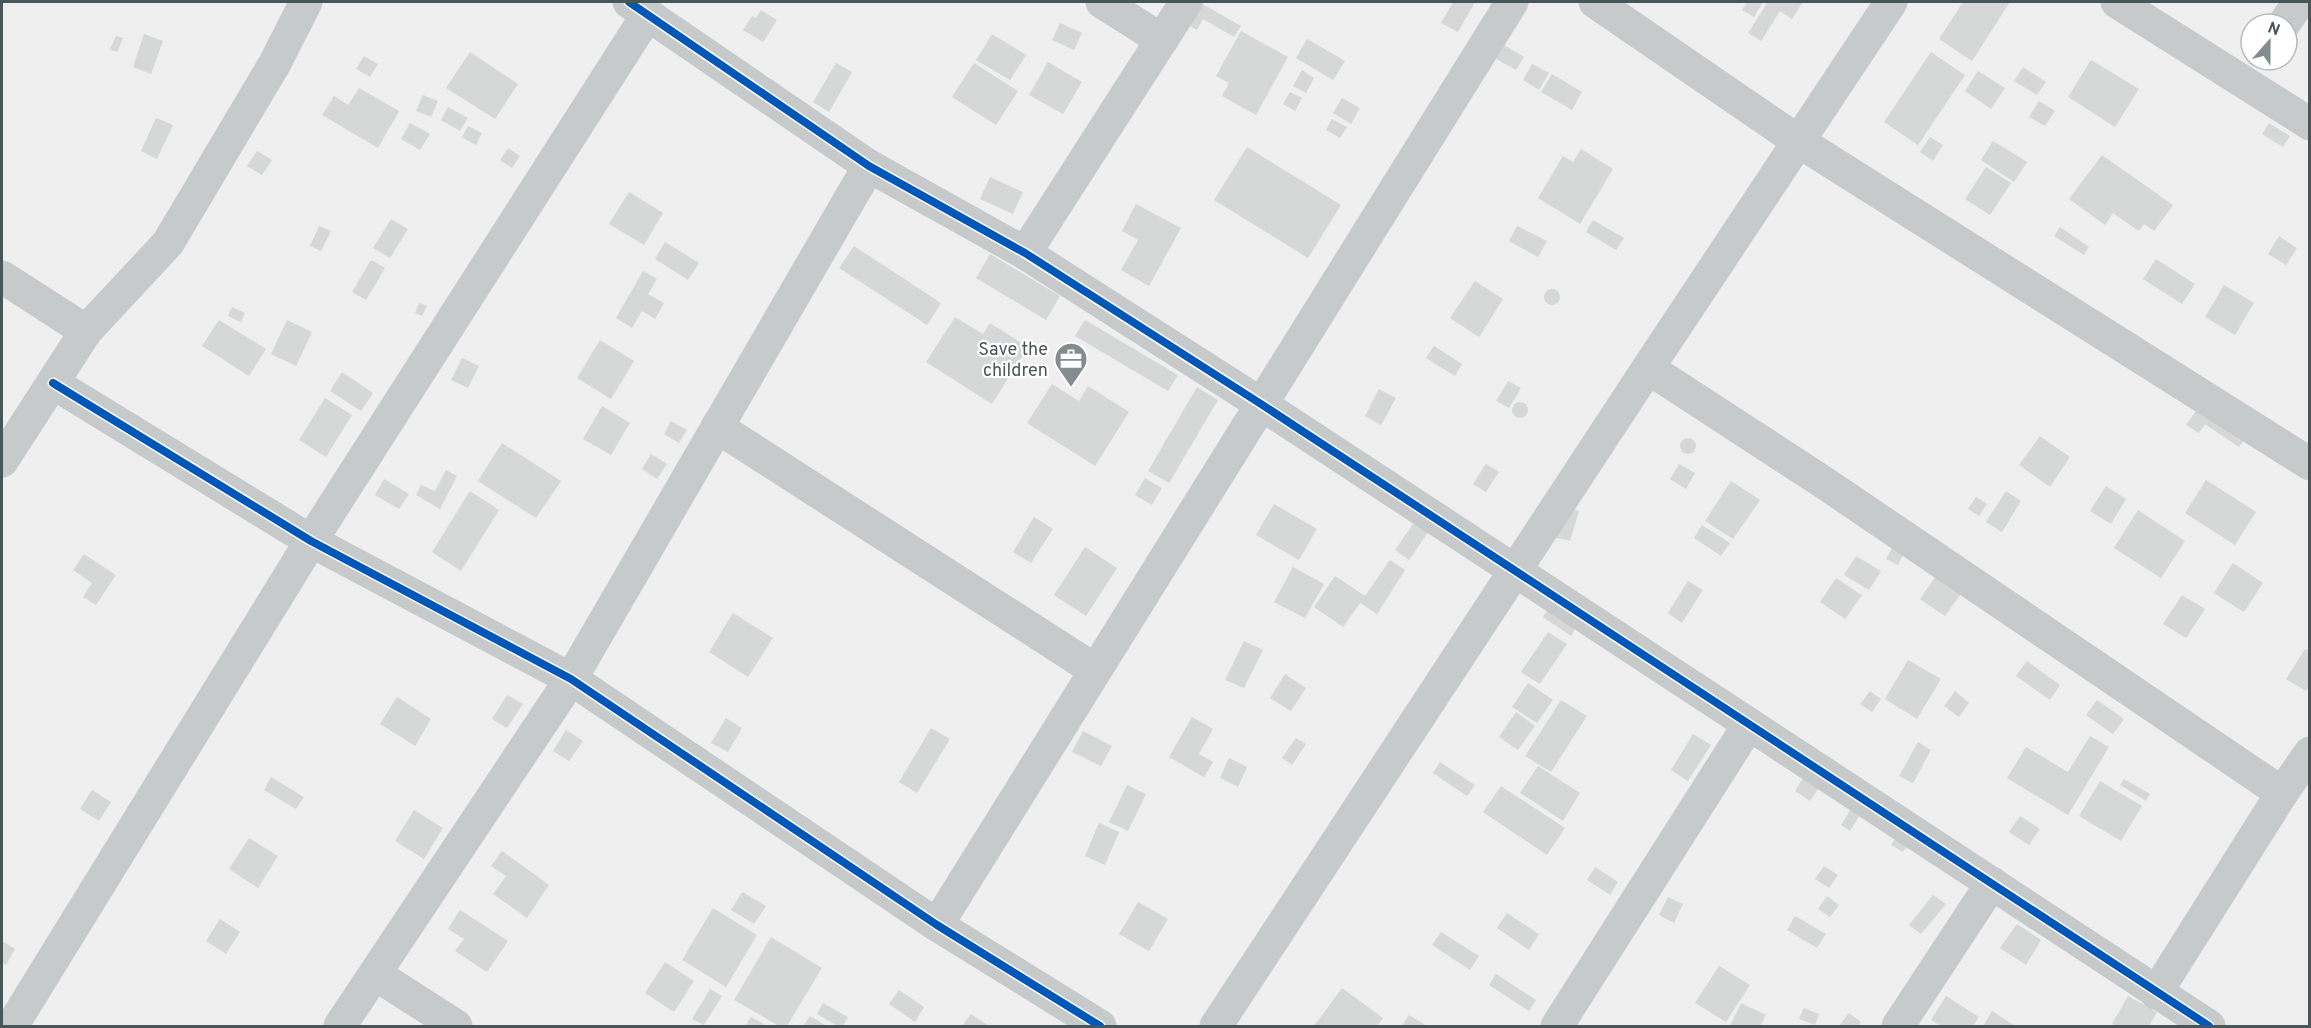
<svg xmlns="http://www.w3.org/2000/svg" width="2311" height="1028" viewBox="0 0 2311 1028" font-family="Overpass,sans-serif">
<rect width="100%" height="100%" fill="#f0efef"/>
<g fill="#d6d7d7">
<polygon points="1199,2 1241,26 1234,37 1203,19 1197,30 1184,22"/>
<polygon points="1453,2 1475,2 1458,32 1441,23"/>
<polygon points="1747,2 1763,2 1754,17 1742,10"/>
<polygon points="1768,2 1803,2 1792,19 1780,11 1761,41 1748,33"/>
<polygon points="1963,2 2010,2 1972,61 1939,39"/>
<polygon points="761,10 777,20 763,42 743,30 752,16 756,18"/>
<polygon points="1060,23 1082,33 1074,50 1052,40"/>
<polygon points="1241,31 1288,57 1256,115 1222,96 1229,83 1216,76"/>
<polygon points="144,34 163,41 151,74 133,67"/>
<polygon points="992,34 1026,55 1010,80 976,60"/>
<polygon points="116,36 123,38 117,52 110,49"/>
<polygon points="1307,39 1345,61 1333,80 1296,58"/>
<polygon points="1504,45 1524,57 1516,70 1496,59"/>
<polygon points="470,52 518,84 495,119 446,88"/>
<polygon points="1931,52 1965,75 1918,145 1884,122"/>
<polygon points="364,56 378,64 370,77 356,69"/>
<polygon points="2091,60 2139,89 2115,127 2068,97"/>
<polygon points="1048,62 1082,82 1063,114 1029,95"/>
<polygon points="836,63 852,72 829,112 813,102"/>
<polygon points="974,63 1018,91 996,125 952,97"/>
<polygon points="1532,64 1549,73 1539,90 1523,80"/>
<polygon points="2023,67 2046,82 2037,95 2014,81"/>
<polygon points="1302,70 1314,78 1306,93 1293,86"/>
<polygon points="1978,71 2005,88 1991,109 1965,91"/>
<polygon points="1552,74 1582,92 1572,110 1541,92"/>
<polygon points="359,88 399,111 378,148 322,115 334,96 348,105"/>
<polygon points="1290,92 1302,98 1295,111 1283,104"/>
<polygon points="423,95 438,101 431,117 416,111"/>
<polygon points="1342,98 1360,108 1351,124 1333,113"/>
<polygon points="2039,101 2055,111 2045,126 2029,117"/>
<polygon points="448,107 468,118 460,131 441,120"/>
<polygon points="156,118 173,125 157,159 141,151"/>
<polygon points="1332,119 1347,127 1340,138 1326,130"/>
<polygon points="410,123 430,134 420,150 401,139"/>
<polygon points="2269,123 2290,136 2283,147 2262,134"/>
<polygon points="468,126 482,133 476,145 462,137"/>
<polygon points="1930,137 1943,145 1933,161 1920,152"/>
<polygon points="1993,141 2027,162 2014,182 1981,160"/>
<polygon points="1247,147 1341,205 1308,258 1214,200"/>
<polygon points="508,148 520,156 512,168 500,160"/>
<polygon points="1581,149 1613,169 1580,224 1538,198 1563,156 1573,162"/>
<polygon points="257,151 272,160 262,175 247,166"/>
<polygon points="2102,155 2173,205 2154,231 2144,224 2139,231 2113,213 2105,225 2069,199"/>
<polygon points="1986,167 2011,183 1990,215 1965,199"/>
<polygon points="990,177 1023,192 1013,214 980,199"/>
<polygon points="629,192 663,213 644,245 609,224"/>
<polygon points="1136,204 1181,228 1149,286 1121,270 1138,240 1122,231"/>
<polygon points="391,219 408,229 390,258 373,248"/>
<polygon points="1593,220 1624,238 1616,250 1586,232"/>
<polygon points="319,226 331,231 321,251 310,246"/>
<polygon points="1517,226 1547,241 1538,257 1509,241"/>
<polygon points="2060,227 2089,247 2084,255 2054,236"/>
<polygon points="2279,236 2297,248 2286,265 2268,254"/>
<polygon points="665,242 699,263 688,280 655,259"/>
<polygon points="854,246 941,303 927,325 839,268"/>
<polygon points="990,254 1060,296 1046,320 976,278"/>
<polygon points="2156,259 2195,284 2182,304 2143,279"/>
<polygon points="371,260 385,268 366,300 352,292"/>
<polygon points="643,271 657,279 648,294 664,303 655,319 642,311 632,328 616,318"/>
<polygon points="1475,281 1503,299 1479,337 1450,318"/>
<polygon points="2224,285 2254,303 2235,335 2205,317"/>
<circle cx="1552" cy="297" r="8"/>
<polygon points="419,303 427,306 422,316 415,313"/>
<polygon points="232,307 245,313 241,322 228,316"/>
<polygon points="955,317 983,334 990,323 1028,347 992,404 926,362"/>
<polygon points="219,320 266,349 249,376 202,346"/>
<polygon points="287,320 312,332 296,366 271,354"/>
<polygon points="1085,320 1178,375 1168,391 1075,336"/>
<polygon points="600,340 634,361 611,399 577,378"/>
<polygon points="1434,346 1462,364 1455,376 1426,358"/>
<polygon points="462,358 479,366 468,388 451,380"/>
<polygon points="342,372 373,393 361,411 330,391"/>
<polygon points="1508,381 1521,388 1509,408 1496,401"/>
<polygon points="1052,384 1079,401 1088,386 1129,412 1095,466 1027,423"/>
<polygon points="1197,387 1218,400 1169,483 1148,471"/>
<polygon points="1379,389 1396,398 1381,425 1365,416"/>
<polygon points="325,398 352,415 326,457 299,440"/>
<circle cx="1520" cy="410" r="8"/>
<polygon points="2200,405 2246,437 2239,447 2205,424 2199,433 2186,425"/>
<polygon points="602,406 630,423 611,455 583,439"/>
<polygon points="671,421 687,430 679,443 664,434"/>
<polygon points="2040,436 2070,457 2050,487 2019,465"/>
<circle cx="1688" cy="446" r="8"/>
<polygon points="502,443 561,481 536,518 478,481"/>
<polygon points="651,454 667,464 657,479 642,469"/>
<polygon points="1486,464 1499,472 1486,492 1473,484"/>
<polygon points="1679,464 1695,473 1686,489 1670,479"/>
<polygon points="446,470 457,476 440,509 416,495 421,485 435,491"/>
<polygon points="1145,478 1162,488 1152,505 1135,495"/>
<polygon points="384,479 409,494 399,509 375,495"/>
<polygon points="2206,480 2256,512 2235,545 2185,513"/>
<polygon points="1731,481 1760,500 1733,539 1705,521"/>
<polygon points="2106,486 2126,499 2111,524 2090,511"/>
<polygon points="470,491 499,510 461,571 432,552"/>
<polygon points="2006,491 2021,501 2002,532 1986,522"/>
<polygon points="1976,497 1987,504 1979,516 1968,509"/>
<polygon points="1274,504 1317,529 1299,560 1256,535"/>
<polygon points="1562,506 1579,511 1570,541 1553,537"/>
<polygon points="2138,510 2185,541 2161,578 2114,548"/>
<polygon points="1034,517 1053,529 1031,563 1013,552"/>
<polygon points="1415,521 1429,531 1409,560 1395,550"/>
<polygon points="1702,525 1730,543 1721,556 1694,538"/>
<polygon points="1893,546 1905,551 1898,565 1886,559"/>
<polygon points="1085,547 1117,568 1086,616 1054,595"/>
<polygon points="84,554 116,575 96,605 83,597 92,583 73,570"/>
<polygon points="1856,556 1881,571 1869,590 1844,575"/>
<polygon points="1390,560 1405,570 1377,614 1360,603 1343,627 1314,607 1335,576 1365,596"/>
<polygon points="2233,563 2263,583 2244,612 2214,593"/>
<polygon points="1293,567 1324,584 1305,618 1274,602"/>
<polygon points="1936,576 1962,592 1945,616 1920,599"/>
<polygon points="1836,578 1862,595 1845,619 1820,602"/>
<polygon points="1688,581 1703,590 1682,623 1668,613"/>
<polygon points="2182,595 2205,609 2186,638 2163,624"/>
<polygon points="1552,604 1579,622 1571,636 1543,617"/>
<polygon points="733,613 773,638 748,677 709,652"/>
<polygon points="1548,632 1567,644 1540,684 1521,672"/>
<polygon points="1244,641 1263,650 1244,688 1225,680"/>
<polygon points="2305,649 2310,651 2310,686 2306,691 2286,679"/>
<polygon points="1908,660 1941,679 1917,719 1885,699"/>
<polygon points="2027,661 2060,685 2050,700 2016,676"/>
<polygon points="1285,674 1306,688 1291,711 1270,698"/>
<polygon points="1528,683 1553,700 1537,723 1512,707"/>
<polygon points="1870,691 1881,699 1872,712 1860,704"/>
<polygon points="1955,691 1969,703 1959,717 1944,706"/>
<polygon points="507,695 523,704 507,728 492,719"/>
<polygon points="397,697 431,719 415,746 380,724"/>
<polygon points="1561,700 1587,716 1551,772 1525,756"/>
<polygon points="2097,700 2124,719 2113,734 2086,715"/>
<polygon points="1516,712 1535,726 1518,750 1499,737"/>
<polygon points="1192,717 1213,729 1199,754 1213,762 1204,777 1169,757"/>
<polygon points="726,718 742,728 728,752 711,743"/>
<polygon points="931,728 950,739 917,793 899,782"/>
<polygon points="566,730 583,741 569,761 553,751"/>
<polygon points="1083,731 1112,746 1101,766 1072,752"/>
<polygon points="1693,734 1711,745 1688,781 1671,770"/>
<polygon points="2090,736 2109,747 2068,815 2007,778 2026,747 2068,772"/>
<polygon points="1296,738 1306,744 1292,765 1282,758"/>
<polygon points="1918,742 1931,750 1913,783 1899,776"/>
<polygon points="1229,758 1247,767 1238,787 1220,778"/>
<polygon points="1440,762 1475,785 1467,796 1433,773"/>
<polygon points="1538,766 1580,793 1563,821 1520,793"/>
<polygon points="1804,776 1820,786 1810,801 1795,791"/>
<polygon points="271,777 304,797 296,809 264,790"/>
<polygon points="2124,779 2150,794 2146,801 2120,785"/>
<polygon points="2100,781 2142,806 2121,841 2079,816"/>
<polygon points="1127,785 1146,794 1128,831 1109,822"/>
<polygon points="1501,786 1565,828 1547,855 1483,812"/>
<polygon points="92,790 111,802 99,821 80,809"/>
<polygon points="1853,806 1862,812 1850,831 1841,825"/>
<polygon points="414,810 443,828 424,859 395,841"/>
<polygon points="2020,816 2040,829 2029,845 2009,832"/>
<polygon points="1099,823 1119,832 1105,865 1085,856"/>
<polygon points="1899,833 1911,841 1903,852 1891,845"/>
<polygon points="249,838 278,856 258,888 229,869"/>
<polygon points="502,851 549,885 527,918 493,894 506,876 491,866"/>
<polygon points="1824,866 1838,875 1829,888 1815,879"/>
<polygon points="1595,867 1618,882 1610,895 1587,880"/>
<polygon points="742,892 766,906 754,924 731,910"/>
<polygon points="1933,895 1946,904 1921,934 1909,925"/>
<polygon points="1827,896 1839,905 1830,917 1818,909"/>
<polygon points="1668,897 1683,904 1674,923 1659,915"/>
<polygon points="1138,902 1168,919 1149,951 1119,934"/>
<polygon points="713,908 757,935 726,987 682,960"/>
<polygon points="460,910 508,941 487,972 455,951 464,939 448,929"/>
<polygon points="1507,913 1539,934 1529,950 1497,928"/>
<polygon points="1795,916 1826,934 1817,948 1787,930"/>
<polygon points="220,919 240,932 226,954 206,941"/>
<polygon points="2017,924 2041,940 2026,965 2000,948"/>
<polygon points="1441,932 1479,956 1470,970 1432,945"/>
<polygon points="771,937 822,968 787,1026 779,1026 734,1000"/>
<polygon points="2,941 15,949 6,965 2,962"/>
<polygon points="665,962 694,981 674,1012 645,993"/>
<polygon points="1719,966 1750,985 1726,1022 1695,1003"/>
<polygon points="1496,974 1536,1000 1529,1011 1489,985"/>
<polygon points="1342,988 1383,1018 1377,1026 1314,1026"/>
<polygon points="710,989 722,996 704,1025 692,1019"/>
<polygon points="899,990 924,1007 915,1022 889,1004"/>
<polygon points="1946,996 1979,1017 1973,1026 1941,1026 1931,1020"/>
<polygon points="2128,996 2157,1012 2149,1026 2117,1026 2112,1024"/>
<polygon points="823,1003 848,1017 843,1026 838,1026 817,1014"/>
<polygon points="1741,1003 1766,1015 1760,1026 1730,1026"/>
<polygon points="1804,1008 1819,1014 1815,1025 1799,1019"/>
<polygon points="1992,1011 2015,1026 1983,1026"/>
<polygon points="1849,1013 1861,1022 1859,1026 1839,1026"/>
<polygon points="971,1014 989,1026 962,1026"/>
<polygon points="1409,1015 1427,1026 1402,1026"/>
<polygon points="810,1016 827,1026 803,1026"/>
<polygon points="751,1017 767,1026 745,1026"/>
</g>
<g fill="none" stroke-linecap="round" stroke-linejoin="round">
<g stroke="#c7cacb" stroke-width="33">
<polyline points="629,2 869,166 1025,253 1261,404 2209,1026"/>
<polyline points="1102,2 1162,40"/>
<polyline points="1595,2 1798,141 2310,464"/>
<polyline points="2117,2 2310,124"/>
<polyline points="2284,24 2299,2"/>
<polyline points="1025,253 1186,2"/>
<polyline points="2,277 86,331"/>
<polyline points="1648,368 1823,482 2282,793 2156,993"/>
<polyline points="53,383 311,541 571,679 937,925 1100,1026"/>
<polyline points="717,427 1095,670"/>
<polyline points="2,461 86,331 168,243 275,63 306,2"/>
<polyline points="2282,793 2310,753"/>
<polyline points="937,925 1512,2"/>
<polyline points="375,974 456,1026"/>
<polyline points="12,1026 311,541 648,14"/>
<polyline points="340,1026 571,679 869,166"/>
<polyline points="1216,1026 1648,368 1891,2"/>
<polyline points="1557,1026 1748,726"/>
<polyline points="1898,1026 1992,883"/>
</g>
<g stroke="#fff" stroke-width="11">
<g id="cycleway">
<polyline points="629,2 869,166 1025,253 1261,404 2209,1026"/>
<polyline points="53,383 311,541 571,679 937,925 1100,1026"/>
</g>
</g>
<use href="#cycleway" stroke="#0057b8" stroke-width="8"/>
</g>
<defs>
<g id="office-pin" transform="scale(1.725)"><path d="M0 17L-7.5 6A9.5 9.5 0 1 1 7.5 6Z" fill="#838c8e" stroke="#fff"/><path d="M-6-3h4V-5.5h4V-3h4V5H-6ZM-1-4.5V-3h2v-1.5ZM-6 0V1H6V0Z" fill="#fff"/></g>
</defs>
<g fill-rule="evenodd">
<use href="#office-pin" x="1071" y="359"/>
</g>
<g text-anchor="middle" stroke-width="4.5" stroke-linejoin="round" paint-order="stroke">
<g font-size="18" fill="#48565a" stroke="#fff" text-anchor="end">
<text x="1048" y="355">Save the<tspan x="1048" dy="21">children</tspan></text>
</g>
</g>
<rect width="2311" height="1028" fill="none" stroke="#48565a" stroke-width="6"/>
<g transform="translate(2269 42) rotate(21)"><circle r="28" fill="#ffffff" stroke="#b6bbbd" stroke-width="1.5"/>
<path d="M0-4.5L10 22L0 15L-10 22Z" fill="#838c8e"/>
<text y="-9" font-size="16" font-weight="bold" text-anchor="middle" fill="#48565a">N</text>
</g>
</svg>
